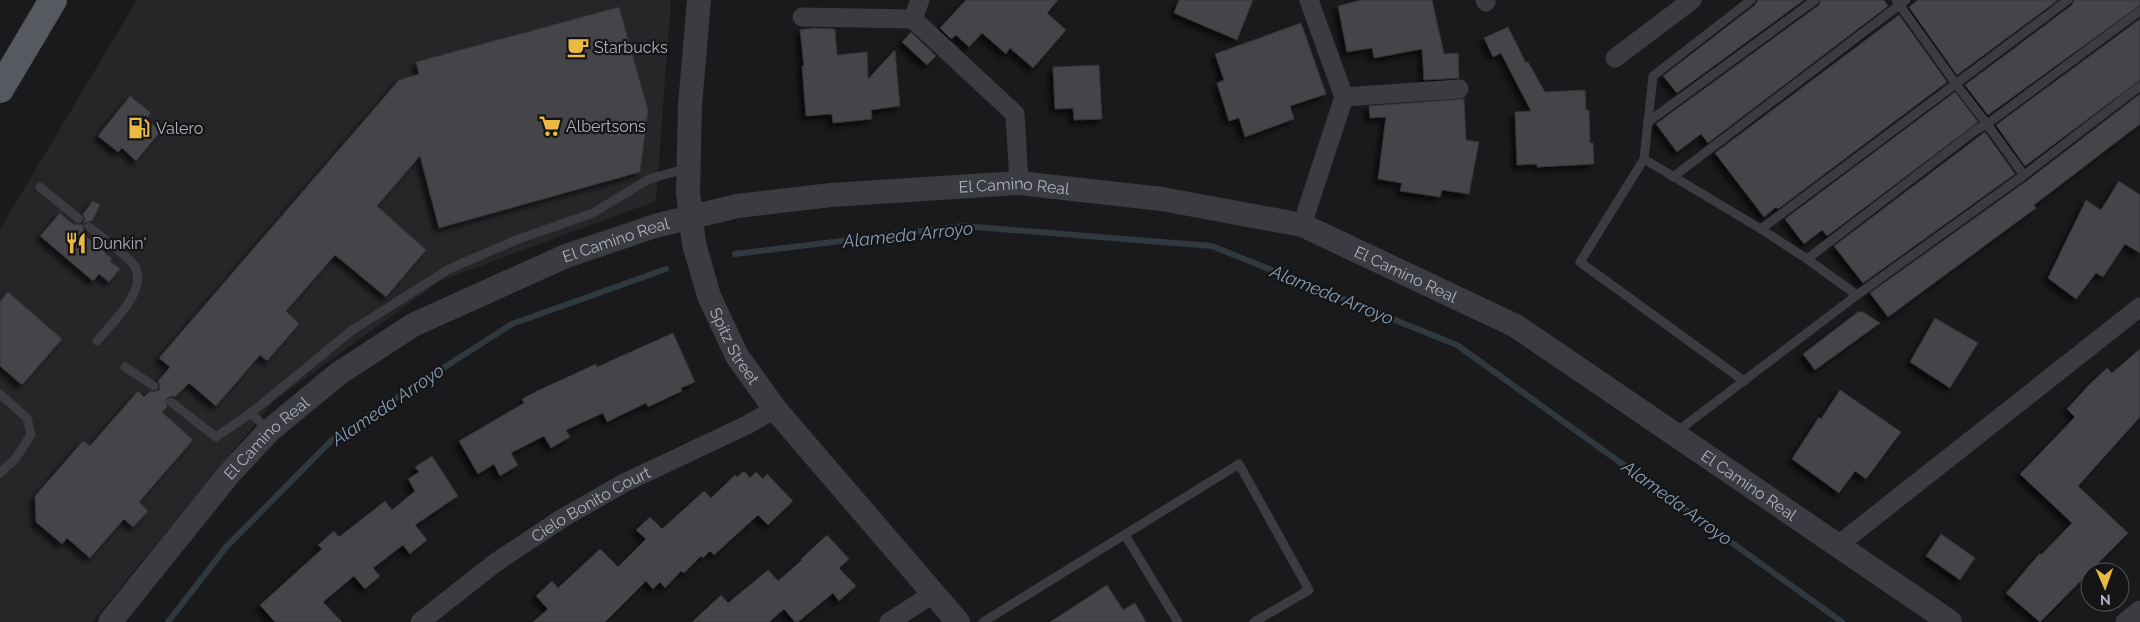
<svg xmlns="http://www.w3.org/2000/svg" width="2140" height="622" viewBox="0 0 2140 622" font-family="Raleway,sans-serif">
<defs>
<filter id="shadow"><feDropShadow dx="-4.5" dy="4.5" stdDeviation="2.5" flood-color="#0009"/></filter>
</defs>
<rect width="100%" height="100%" fill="#1a1a1c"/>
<polygon fill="#262629" points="137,0 671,0 656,201 440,281 274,401 92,622 0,622 0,229"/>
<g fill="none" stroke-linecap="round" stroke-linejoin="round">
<g stroke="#303840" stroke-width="6">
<polyline points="735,254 963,226 1212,246 1457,345 1842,622"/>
<polyline points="168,622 227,546 334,438 512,324 666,269"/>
</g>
</g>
<g fill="#444549" stroke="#343438" filter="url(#shadow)">
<polygon points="966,0 1058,0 1047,13 1066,30 1033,68 1010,48 1006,54 982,33 969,47 956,35 951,39 940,28"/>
<polygon points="1179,0 1253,0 1237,40 1174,13"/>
<polygon points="1362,0 1432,0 1444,54 1458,53 1459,78 1424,80 1422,49 1374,58 1372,48 1347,52 1338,6"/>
<polygon points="1758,0 1804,0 1677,93 1663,76 1755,5"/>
<polygon points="1821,0 1884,0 1888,6 1708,143 1701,134 1677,152 1656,124 1819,5"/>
<polygon points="1918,0 2058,0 1957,75 1909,7"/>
<polygon points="2074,0 2140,0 2140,5 1988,115 1965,85 2072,5"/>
<polygon points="619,7 648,110 640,172 439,228 420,156 377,206 426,250 386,297 335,255 286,311 299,324 267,361 260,355 216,406 189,383 175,397 171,396 166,399 167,407 162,412 193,440 139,502 148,511 133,527 124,519 90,558 67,538 62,544 36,522 35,496 83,441 90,446 138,391 144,397 150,391 154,392 159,390 160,386 158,381 170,367 159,358 399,80 419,74 416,62"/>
<polygon points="1899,15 1947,82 1778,209 1776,207 1764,217 1715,153"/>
<polygon points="2140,19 2140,80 2025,166 1996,125"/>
<polygon points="1301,23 1326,94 1290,106 1294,119 1245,137 1239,118 1229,121 1217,83 1224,80 1215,54"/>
<polygon points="1508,27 1526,63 1528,62 1545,92 1585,90 1586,110 1589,110 1590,143 1593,143 1594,164 1537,167 1537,164 1517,165 1515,112 1531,111 1501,53 1493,57 1484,38"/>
<polygon points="813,28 835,29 837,55 867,52 868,79 895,50 900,106 871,110 872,119 833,123 832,114 806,116 802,66 804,66 800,30"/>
<polygon points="911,32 936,56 927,65 902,42"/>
<polygon points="1099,65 1102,119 1074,120 1073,108 1055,109 1053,67"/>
<polygon points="1955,92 1978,122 1827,236 1822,230 1804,244 1785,219"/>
<polygon points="2140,94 2140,124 2034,205 2036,208 1888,317 1870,293 2028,180"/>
<polygon points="130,96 151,113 146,119 161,131 136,161 122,148 118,152 98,136"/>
<polygon points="1464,99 1466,140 1479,142 1469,194 1442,190 1440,197 1400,191 1402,183 1378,179 1386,117 1370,118 1369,106"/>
<polygon points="1985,132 2015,174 1863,283 1834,246"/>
<polygon points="2119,181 2140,195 2140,253 2125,244 2103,277 2096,273 2076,299 2048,278 2086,200 2101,210"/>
<polygon points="93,201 100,205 92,221 84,223 83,229 86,232 85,235 112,259 110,261 120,269 109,282 99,274 93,281 40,236 60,213 74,225 75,224 82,225 85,220 83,214"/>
<polygon points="8,292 62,339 22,385 0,366 0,301"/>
<polygon points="1858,312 1863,312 1880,323 1815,370 1803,354"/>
<polygon points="1935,318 1978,343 1950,388 1910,362"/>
<polygon points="673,333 695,382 681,388 682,391 648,407 646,403 607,422 603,413 566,430 570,437 551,448 544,436 511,453 518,465 500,476 494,464 478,474 459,441 524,403 522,399 537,391 596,364 597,367"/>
<polygon points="2140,349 2140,417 2078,486 2128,533 2040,622 2006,593 2040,553 2041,555 2072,523 2020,474 2075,417 2067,409 2089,385 2107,368 2112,373"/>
<polygon points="1840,390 1901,432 1866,479 1855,471 1839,493 1792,459 1819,417 1821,419"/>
<polygon points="432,456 458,496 415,525 427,540 410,554 403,545 373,568 380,576 365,589 354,576 323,602 342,622 275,622 260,605 322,549 318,545 334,531 339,537 385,501 392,510 415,491 408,479 419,472 415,467"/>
<polygon points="744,471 750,478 756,472 763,479 767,474 793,501 768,525 758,515 714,555 710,551 703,558 701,556 684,573 681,571 665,588 660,582 653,589 646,581 605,622 533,622 548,609 536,596 552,581 558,588 600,549 618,567 646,539 636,530 650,517 662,529 704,491 711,498 735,475 737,477"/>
<polygon points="1941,534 1975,558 1960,580 1926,556"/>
<polygon points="827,535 849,559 839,568 856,586 839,601 833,593 798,622 795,622 784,609 769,622 692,622 721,595 728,603 768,570 778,581 802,560 801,559"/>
<polygon points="1107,585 1123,610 1135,603 1146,622 1050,622"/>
</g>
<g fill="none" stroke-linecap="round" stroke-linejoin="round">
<g stroke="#3b3c41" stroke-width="9">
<polyline points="1751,0 1653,76 1644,159 1761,229 2068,0"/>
<polyline points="1648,122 1815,0"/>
<polyline points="1644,159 1580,262 1744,381"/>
<polyline points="2024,175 1987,124 2140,11"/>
<polyline points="1673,177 1906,0"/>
<polyline points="40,187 79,219"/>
<path d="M 89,227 C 102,238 124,252 134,265 C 150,289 111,324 97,341"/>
<polyline points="1761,229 1807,259 1976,130 1987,124 1956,84 1896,0"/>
<polyline points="1807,259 1857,295"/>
<polyline points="125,367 154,386"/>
<polyline points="0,394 27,418 31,435 15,459 0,473"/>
<polyline points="171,402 216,437 251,413"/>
<polyline points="268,430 251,413 351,331 449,269 516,240 593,213 649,179 688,168"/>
<polyline points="1675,433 1857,295 2024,175 2140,86"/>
<polyline points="1125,535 1178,622"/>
<polyline points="983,622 1239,464 1309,590 1254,622"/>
</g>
<g stroke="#3b3c41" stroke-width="19">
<polyline points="920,0 913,19 1015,114 1019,183"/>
<polyline points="1485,0 1486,2"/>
<polyline points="802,17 913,19"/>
<polyline points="1615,58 1692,0"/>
<polyline points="1344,97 1459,89"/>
<polyline points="1302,225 1344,97 1309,0"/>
<polyline points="1837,546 2140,307"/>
<path id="s1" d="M 420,622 L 495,563 L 561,519 L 624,483 L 747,425 L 775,409"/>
<polyline points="889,622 933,594"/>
<polyline points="2125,622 2140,610"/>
</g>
<g stroke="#3b3c41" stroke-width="24">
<path id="s2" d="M 699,0 L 690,105 L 688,193 L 694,244 L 709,296 L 737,356 L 775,409 L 958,622"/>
<path id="s3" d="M 110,622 L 229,474 L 269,431 L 338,374 L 413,325 L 566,256 L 655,226 L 737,206 L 831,195 L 1019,183 L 1162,199 L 1302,225 L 1516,326 L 1950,622"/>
</g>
<polyline stroke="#575960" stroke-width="28" points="0,89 53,0"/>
</g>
<defs>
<g id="cafe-bare" transform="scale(1.725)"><path d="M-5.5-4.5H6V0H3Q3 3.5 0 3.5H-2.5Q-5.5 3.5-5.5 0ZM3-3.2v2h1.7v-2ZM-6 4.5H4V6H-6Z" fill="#ebba43" stroke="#151517" stroke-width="2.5" paint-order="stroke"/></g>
<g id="supermarket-bare" transform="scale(1.725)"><path d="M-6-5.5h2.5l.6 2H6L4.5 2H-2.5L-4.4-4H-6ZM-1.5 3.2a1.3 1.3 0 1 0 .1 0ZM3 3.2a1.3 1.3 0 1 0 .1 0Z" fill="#ebba43" stroke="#151517" stroke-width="2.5" paint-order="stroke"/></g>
<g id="fuel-bare" transform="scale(1.725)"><path d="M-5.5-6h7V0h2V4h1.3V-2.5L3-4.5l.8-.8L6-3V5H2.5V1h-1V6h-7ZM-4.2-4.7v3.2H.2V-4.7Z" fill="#ebba43" stroke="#151517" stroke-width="2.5" paint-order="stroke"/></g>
<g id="restaurant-bare" transform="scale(1.725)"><path d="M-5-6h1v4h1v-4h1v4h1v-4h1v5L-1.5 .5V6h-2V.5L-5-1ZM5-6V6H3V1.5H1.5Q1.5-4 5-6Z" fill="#ebba43" stroke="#151517" stroke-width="2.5" paint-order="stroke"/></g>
</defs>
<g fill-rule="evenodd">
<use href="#cafe-bare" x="578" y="47"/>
<use href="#supermarket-bare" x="550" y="126"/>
<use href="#fuel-bare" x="139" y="128"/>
<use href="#restaurant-bare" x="76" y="243"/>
</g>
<g text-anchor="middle" stroke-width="4.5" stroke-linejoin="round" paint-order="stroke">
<g font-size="16" fill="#adb1bb" stroke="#151517" text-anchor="start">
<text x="594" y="53">Starbucks</text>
<text x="566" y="132">Albertsons</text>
<text x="156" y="134">Valero</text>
<text x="92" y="249">Dunkin'</text>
</g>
<g font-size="16" fill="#adb1bb" stroke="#151517">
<text dy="6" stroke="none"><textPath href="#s3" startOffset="1052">El Camino Real</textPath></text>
<text dy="6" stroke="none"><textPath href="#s3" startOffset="648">El Camino Real</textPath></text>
<text dy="6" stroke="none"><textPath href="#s3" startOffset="1458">El Camino Real</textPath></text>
<text dy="6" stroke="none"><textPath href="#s2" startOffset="355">Spitz Street</textPath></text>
<text dy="6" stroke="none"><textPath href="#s3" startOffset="242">El Camino Real</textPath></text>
<text dy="6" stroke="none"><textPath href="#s3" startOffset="1862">El Camino Real</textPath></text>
<text dy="6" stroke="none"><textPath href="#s1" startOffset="208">Cielo Bonito Court</textPath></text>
</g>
<g font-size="18" font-style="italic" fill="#869db4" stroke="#151517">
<text transform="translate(908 235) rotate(-6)" y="6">Alameda Arroyo</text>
<text transform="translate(1332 295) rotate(22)" y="6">Alameda Arroyo</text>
<text transform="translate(388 405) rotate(-34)" y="6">Alameda Arroyo</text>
<text transform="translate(1677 503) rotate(36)" y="6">Alameda Arroyo</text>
</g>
</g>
<g transform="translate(2105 587) rotate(178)"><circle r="24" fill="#151517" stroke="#525359"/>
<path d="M0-4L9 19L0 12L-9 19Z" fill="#ebba43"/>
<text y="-8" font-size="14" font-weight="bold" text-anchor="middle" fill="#adb1bb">N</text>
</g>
</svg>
